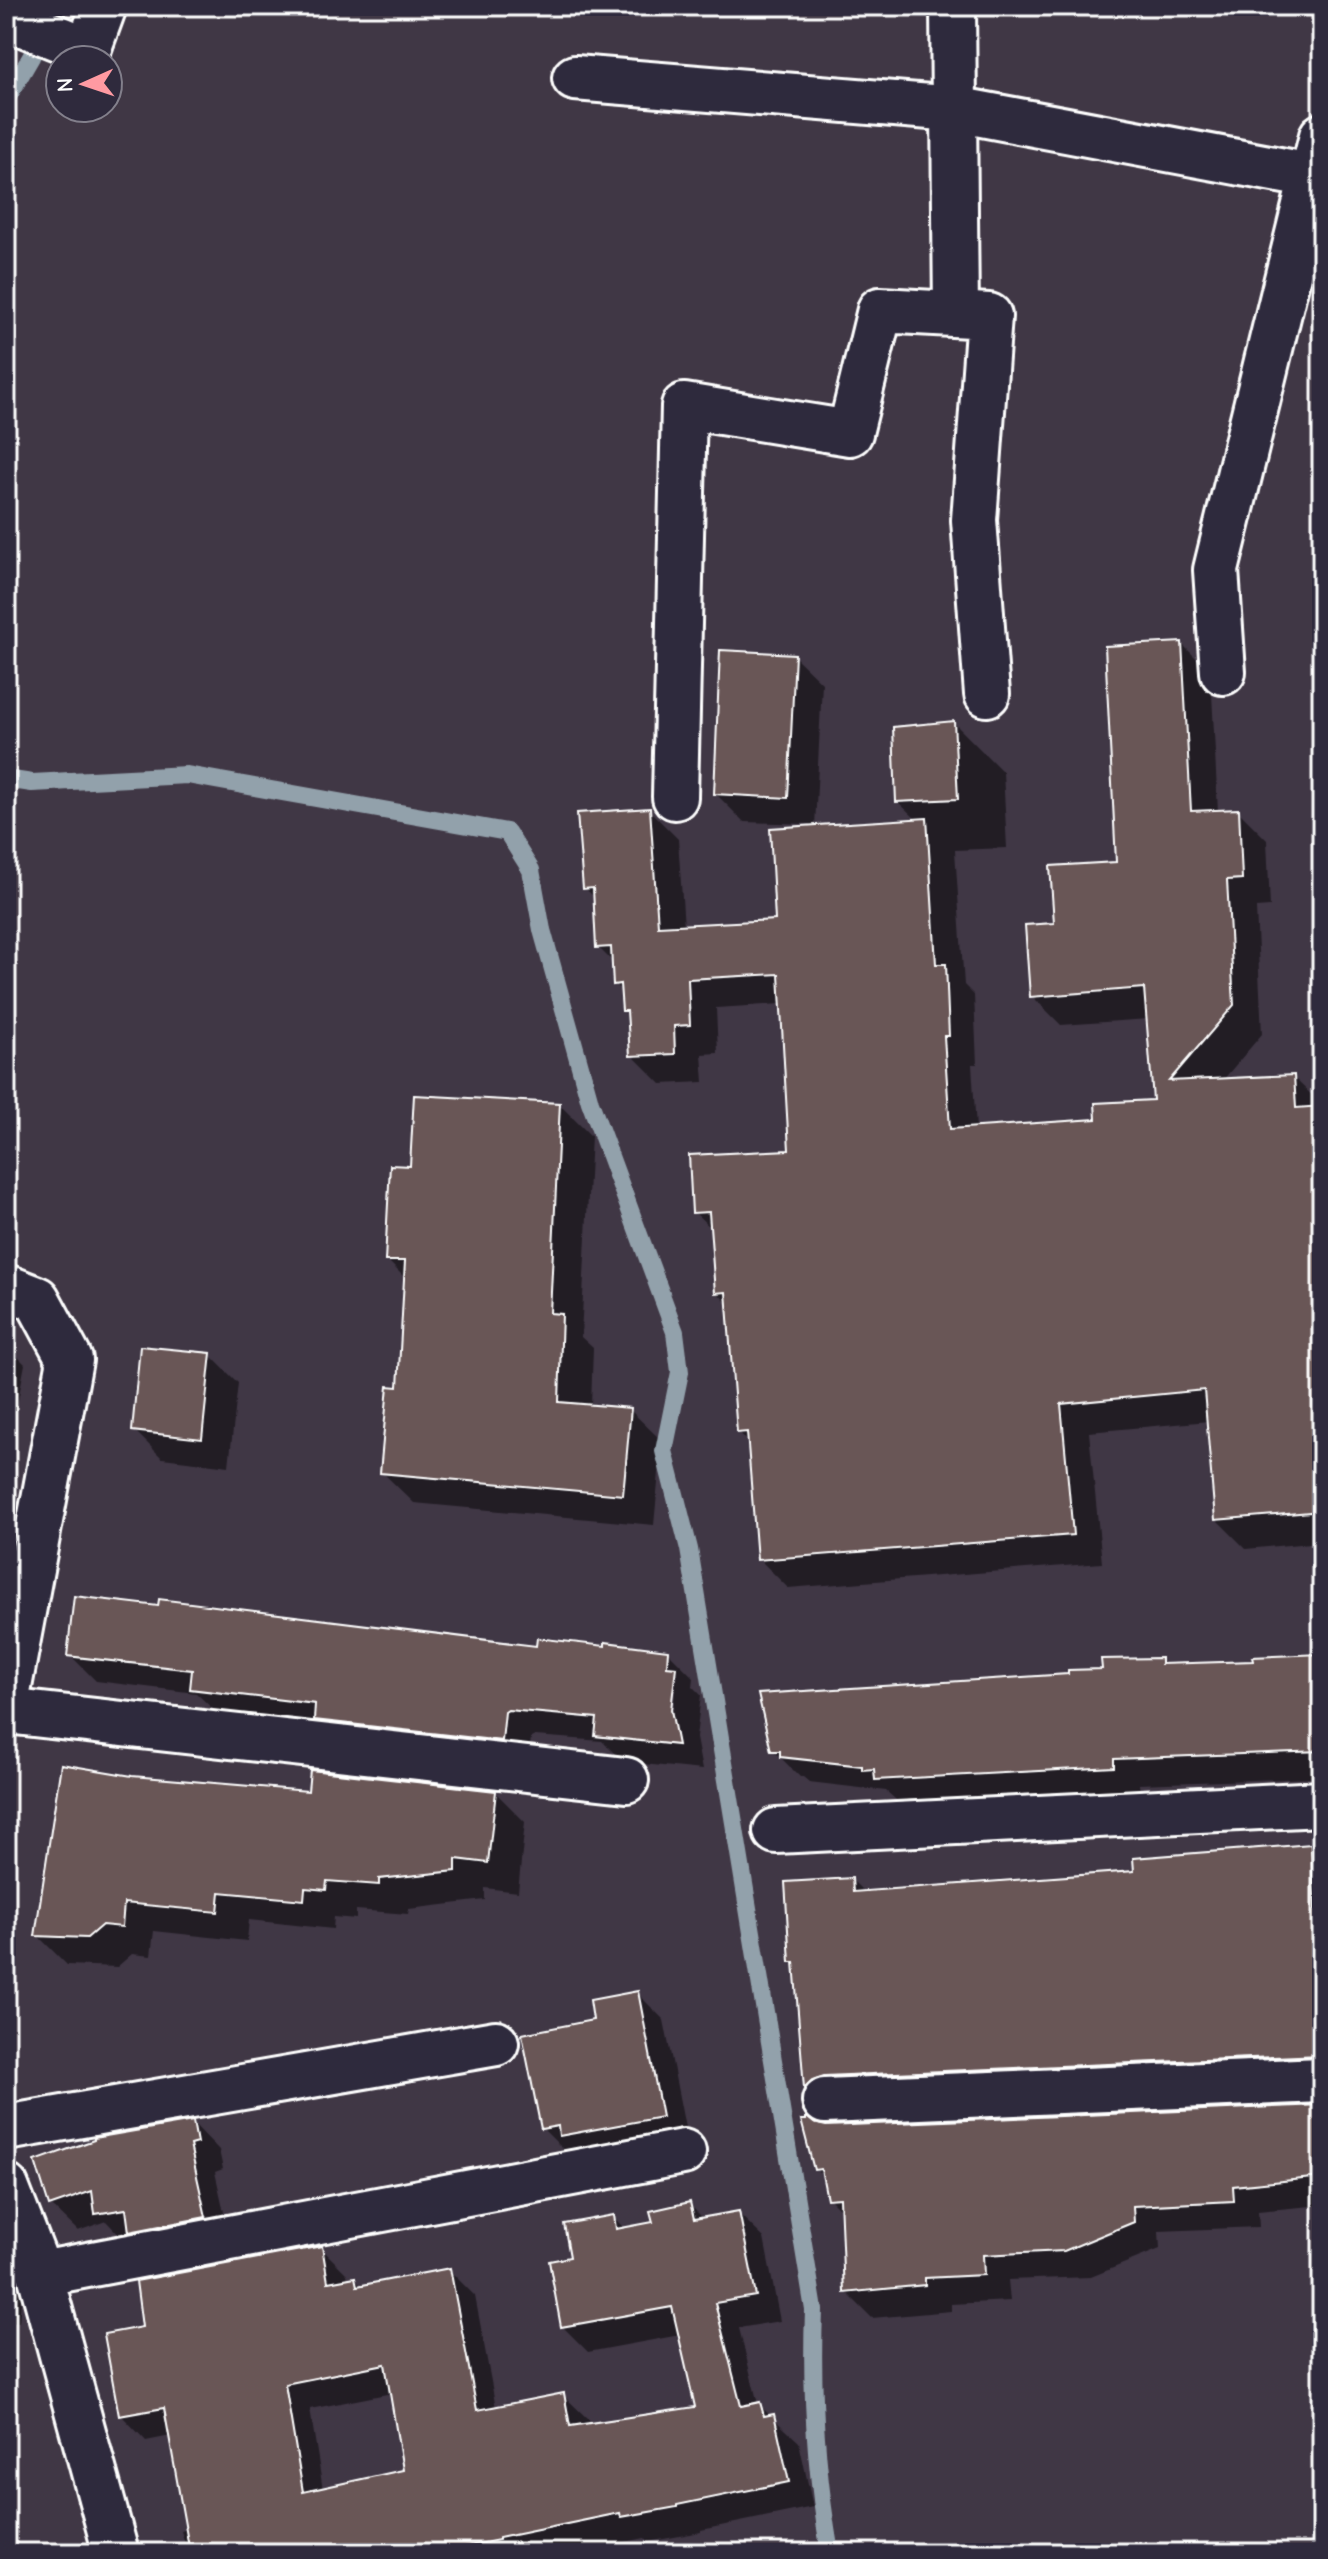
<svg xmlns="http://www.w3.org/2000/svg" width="1328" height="2559" viewBox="0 0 1328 2559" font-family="'Comic Neue',sans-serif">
<rect width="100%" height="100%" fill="#403745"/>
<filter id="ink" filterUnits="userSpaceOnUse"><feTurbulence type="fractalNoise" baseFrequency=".0125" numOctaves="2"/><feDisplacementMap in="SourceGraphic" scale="16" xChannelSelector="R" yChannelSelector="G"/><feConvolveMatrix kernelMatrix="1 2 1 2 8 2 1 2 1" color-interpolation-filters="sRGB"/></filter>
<g filter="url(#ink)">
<g fill="#0007" fill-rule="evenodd">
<polygon points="1182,644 1211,673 1218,812 1238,811 1267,840 1270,907 1256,908 1262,1034 1223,1080 1293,1077 1322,1105 1322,1542 1246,1549 1217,1520 1209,1421 1089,1432 1102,1563 788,1588 759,1559 749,1443 739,1432 729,1305 717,1292 713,1230 694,1212 791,1152 782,1004 716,1008 718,1053 702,1054 704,1082 661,1084 632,1055 630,1016 624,1010 623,992 614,984 613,962 598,947 596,899 585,888 649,810 678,839 684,927 777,922 810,824 744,822 716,794 794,656 822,683 815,827 917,820 898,802 954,723 1003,772 1007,848 955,850 964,985 974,995 977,1064 972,1064 976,1129 1098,1121 1155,1102 1149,1019 1061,1025 1032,996 1056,925 1118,864"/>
<polygon points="560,1105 591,1136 581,1337 593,1348 591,1406 630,1410 662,1441 654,1525 414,1503 382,1472 400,1389 406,1279 387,1260 412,1168"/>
<polygon points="6,1339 17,1350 17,1356 25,1364 13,1427 7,1426 6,1435"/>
<polygon points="210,1355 238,1383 229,1466 162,1458 134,1430"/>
<path d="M 537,1649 L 668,1652 L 694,1678 L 693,1687 L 701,1695 L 696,1738 L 702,1770 L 623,1762 L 602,1741 L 535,1736 L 531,1738 L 528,1766 L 218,1714 L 196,1693 L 96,1681 L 70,1655 ZM 673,1673 L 677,1673 L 672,1720 L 668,1720 Z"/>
<polygon points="1322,1656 1322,1790 1310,1778 1139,1784 1140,1792 903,1806 886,1791 809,1782 803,1777 800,1777 773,1750 1070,1675 1160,1660 1167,1666 1255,1663"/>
<polygon points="132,1778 310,1794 496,1793 525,1822 518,1892 485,1888 485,1900 409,1909 408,1914 356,1910 356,1919 334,1917 333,1929 249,1920 247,1941 154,1931 151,1956 132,1954 117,1967 67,1965 37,1935"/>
<polygon points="1322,1830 1322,2082 831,2113 806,2087 797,1966 792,1961 852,1880 865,1893 1137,1873 1136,1860 1316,1846 1315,1831"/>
<polygon points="637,1993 664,2020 688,2143 569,2155 542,2128"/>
<polygon points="1322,2107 1322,2205 1258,2211 1259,2227 1159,2231 1160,2249 1091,2277 1008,2280 1010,2301 951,2304 951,2311 872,2318 846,2292 842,2211 829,2198 825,2178 816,2169 826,2128"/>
<polygon points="193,2123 219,2150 223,2169 215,2172 231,2243 123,2239 106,2221 78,2231 51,2205"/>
<path d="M 689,2204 L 704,2219 L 738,2213 L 764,2238 L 780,2321 L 739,2328 L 758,2404 L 799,2442 L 813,2507 L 701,2530 L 701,2532 L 648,2542 L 645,2538 L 571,2553 L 188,2553 L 181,2531 L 188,2529 L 171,2436 L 146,2441 L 121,2415 L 145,2328 L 321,2248 L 347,2274 L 348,2280 L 355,2279 L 363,2287 L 450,2271 L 475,2296 L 496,2408 L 563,2395 L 589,2420 L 590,2425 L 697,2408 L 680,2335 L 588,2352 L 562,2326 L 572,2258 L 613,2217 L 625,2229 L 655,2224 ZM 392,2393 L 405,2472 L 323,2490 L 310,2409 Z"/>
<polygon points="6,2230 24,2271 19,2322 6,2321"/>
</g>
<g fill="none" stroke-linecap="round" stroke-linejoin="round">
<g stroke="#92a1ab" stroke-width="18">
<polyline points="6,100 31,57 53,6"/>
<path d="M 6,779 L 32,783 L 187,775 L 507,832 L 531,870 L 542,930 L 590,1102 L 675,1332 L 680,1372 L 664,1451 L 689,1549 L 814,2310 C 811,2391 816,2473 830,2553"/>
</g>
</g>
<g fill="#695657" stroke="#fff" stroke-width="2" fill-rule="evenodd">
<polygon points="1182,642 1191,811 1239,809 1242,879 1227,880 1234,1005 1169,1081 1294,1075 1296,1108 1322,1106 1322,1511 1215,1520 1204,1390 1061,1404 1073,1535 757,1560 747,1432 737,1433 726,1292 715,1293 709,1212 692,1213 689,1155 789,1150 779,974 688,979 690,1025 674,1026 675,1054 630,1056 627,1011 622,1011 620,984 613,985 611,947 596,948 593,888 583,889 577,813 650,808 658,926 775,920 770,828 927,818 936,964 946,964 949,1036 944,1036 950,1129 1096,1119 1095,1103 1153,1100 1144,988 1030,997 1025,925 1054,923 1050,866 1116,862 1105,646"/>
<polygon points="720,650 795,654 788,798 714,794"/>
<polygon points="954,721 958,799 896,802 893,727"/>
<polygon points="414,1095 560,1103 550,1313 562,1314 559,1402 631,1408 623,1495 380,1473 388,1386 398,1387 405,1261 385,1261 390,1165 410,1166"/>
<polygon points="140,1346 211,1353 202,1439 132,1431"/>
<polygon points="74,1596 158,1606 159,1599 536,1646 537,1638 605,1646 605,1642 668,1650 667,1666 676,1667 671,1710 678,1745 595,1736 597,1718 508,1710 505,1712 502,1741 314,1720 315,1704 190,1689 192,1670 67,1656"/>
<polygon points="1322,1654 1322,1751 1114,1759 1114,1767 875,1780 874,1769 862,1770 862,1766 780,1757 780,1751 771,1751 758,1694 1068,1674 1068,1670 1102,1669 1101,1659 1161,1658 1161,1664 1253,1661 1252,1657"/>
<polygon points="61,1764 132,1776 308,1791 310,1770 496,1791 488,1863 456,1859 456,1871 379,1879 379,1885 327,1881 326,1890 305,1888 304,1900 220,1892 218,1912 124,1903 122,1927 102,1925 87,1938 35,1936"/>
<polygon points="1311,1844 1320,2000 1322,2000 1322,2055 824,2076 812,2080 804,2088 794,1962 790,1962 785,1882 852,1878 853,1892 1134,1871 1133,1858"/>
<polygon points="638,1991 662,2117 559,2136 558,2126 541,2129 522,2034 593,2020 590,2000"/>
<polygon points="1322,2105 1322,2177 1233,2186 1234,2201 1133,2206 1134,2222 1064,2251 983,2255 984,2275 925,2278 925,2285 844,2293 840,2198 827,2199 821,2169 814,2170 801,2120 806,2120 806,2116 814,2123 826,2126"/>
<polygon points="193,2121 197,2143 190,2145 206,2217 129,2232 126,2209 95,2214 92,2191 49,2206 35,2161 94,2140 94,2138"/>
<path d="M 690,2202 L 694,2219 L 739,2211 L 756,2296 L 715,2303 L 741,2406 L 760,2402 L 764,2416 L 774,2414 L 789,2482 L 677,2505 L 677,2507 L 621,2517 L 620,2513 L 499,2538 L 499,2540 L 434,2553 L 190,2553 L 164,2408 L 119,2416 L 104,2334 L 142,2327 L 136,2281 L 322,2246 L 328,2282 L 355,2277 L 357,2286 L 450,2268 L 477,2410 L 564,2393 L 570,2426 L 695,2407 L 672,2307 L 561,2327 L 549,2261 L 570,2257 L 564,2224 L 614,2215 L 616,2229 L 653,2222 L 650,2211 ZM 385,2364 L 403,2470 L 303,2492 L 285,2384 Z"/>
</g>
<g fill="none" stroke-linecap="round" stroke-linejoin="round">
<g stroke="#fff" stroke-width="50">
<g id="street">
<polyline points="953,6 956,314"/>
<polyline points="6,17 88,50 104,6"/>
<polyline points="575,78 955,109 1322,178"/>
<polyline points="1223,672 1216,570 1322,136"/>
<polyline points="675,797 684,406 850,433 880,310 989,316 974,520 987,694"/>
<polyline points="6,1287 37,1299 70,1360 6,1703"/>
<polyline points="6,1711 626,1780"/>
<polyline points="776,1831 1322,1804"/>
<polyline points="825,2101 1322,2080"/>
<polyline points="6,2128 496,2043"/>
<polyline points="6,2187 40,2274 116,2553"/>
<polyline points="40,2274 683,2152"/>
</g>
</g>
<use href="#street" stroke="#2f2a3d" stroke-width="44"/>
</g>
</g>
<rect width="1328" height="2559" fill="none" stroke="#2f2a3d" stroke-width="32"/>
<rect x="16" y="16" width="1296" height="2527" fill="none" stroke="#fff" stroke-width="3" filter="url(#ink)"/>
<g transform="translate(84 84) rotate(267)"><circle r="38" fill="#2f2a3d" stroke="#827f8b" stroke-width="2"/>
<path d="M0-6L14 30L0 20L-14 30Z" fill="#ff9aa2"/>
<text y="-12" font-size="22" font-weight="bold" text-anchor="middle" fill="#ffffff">N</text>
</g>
</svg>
